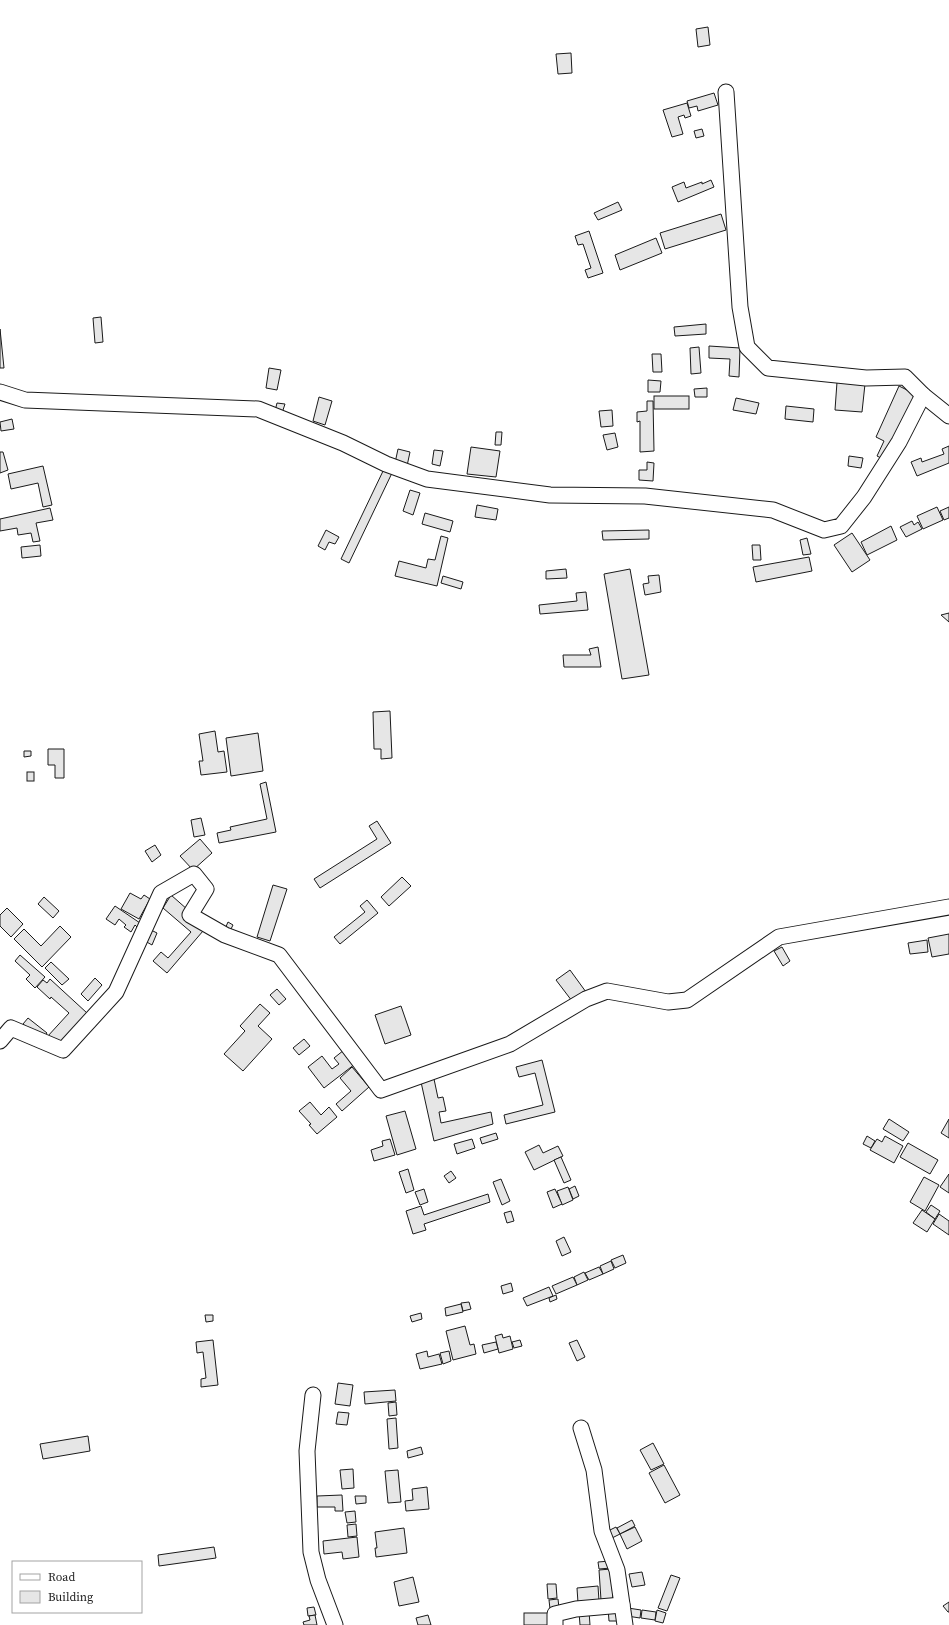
<svg xmlns="http://www.w3.org/2000/svg" width="949" height="1625" viewBox="0 0 949 1625" font-family="'Source Serif 4',serif">
<rect width="100%" height="100%" fill="#fff"/>
<g fill="#e6e6e6" stroke="#1a1a1a">
<polygon points="708,27 710,45 698,47 696,29"/>
<polygon points="571,53 572,73 558,74 556,54"/>
<polygon points="714,93 718,105 698,111 697,106 689,108 687,101"/>
<polygon points="687,103 691,116 685,118 684,115 678,117 683,134 672,137 663,110"/>
<polygon points="702,129 704,136 696,138 694,131"/>
<polygon points="711,180 714,187 678,202 672,187 684,182 686,188 702,182 702,184"/>
<polygon points="618,202 622,210 598,220 594,213"/>
<polygon points="721,214 726,230 665,249 660,233"/>
<polygon points="589,231 603,273 588,278 585,270 591,268 583,244 578,245 575,236"/>
<polygon points="656,238 662,253 620,270 615,255"/>
<polygon points="101,317 103,342 95,343 93,318"/>
<polygon points="706,324 706,334 675,336 674,327"/>
<polygon points="0,329 4,368 0,368"/>
<polygon points="709,346 740,348 739,377 729,376 730,359 709,358"/>
<polygon points="699,347 701,373 691,374 690,348"/>
<polygon points="652,354 661,354 662,372 653,372"/>
<polygon points="269,368 281,370 277,390 266,388"/>
<polygon points="648,380 661,381 660,392 648,392"/>
<polygon points="837,382 865,384 862,412 835,410"/>
<polygon points="899,386 915,394 885,460 877,456 884,441 876,437"/>
<polygon points="707,388 707,397 695,397 694,389"/>
<rect x="654" y="396" width="35" height="13"/>
<polygon points="319,397 332,401 325,425 313,421"/>
<polygon points="736,398 759,403 756,414 733,410"/>
<polygon points="647,401 653,401 654,451 640,452 640,421 637,422 637,412 647,411"/>
<polygon points="277,403 285,404 282,413 275,411"/>
<polygon points="786,406 814,409 813,422 785,419"/>
<polygon points="612,410 613,426 601,427 599,411"/>
<polygon points="12,419 14,429 1,431 0,422"/>
<polygon points="496,432 502,432 501,445 495,445"/>
<polygon points="615,433 618,447 607,450 603,435"/>
<polygon points="949,446 949,463 917,476 911,462 921,458 922,462 944,454 942,449"/>
<polygon points="471,447 500,451 496,477 467,474"/>
<polygon points="398,449 410,452 407,466 395,463"/>
<polygon points="434,450 443,451 440,466 432,464"/>
<polygon points="0,452 3,452 8,470 0,473"/>
<polygon points="849,456 863,458 861,468 848,466"/>
<polygon points="647,462 654,463 653,481 639,480 639,470 647,470"/>
<polygon points="43,466 52,505 43,507 38,483 11,489 8,474"/>
<polygon points="384,469 392,473 349,563 341,559"/>
<polygon points="410,490 420,493 413,515 403,511"/>
<polygon points="477,505 498,509 496,520 475,517"/>
<polygon points="937,507 943,520 923,529 917,516"/>
<polygon points="949,507 949,518 944,520 940,511"/>
<polygon points="50,508 53,520 36,523 40,541 33,542 31,533 18,535 17,528 0,531 0,519"/>
<polygon points="425,513 453,521 450,532 422,524"/>
<polygon points="912,521 914,525 918,522 922,529 906,537 900,527"/>
<polygon points="891,526 897,540 867,555 861,542"/>
<polygon points="326,530 339,537 335,544 329,542 325,550 318,546"/>
<polygon points="649,530 649,539 603,540 602,531"/>
<polygon points="852,533 870,560 852,572 834,545"/>
<polygon points="441,536 448,538 437,586 395,576 399,561 426,568 428,559 435,560"/>
<polygon points="807,538 811,554 803,555 800,540"/>
<polygon points="40,545 41,556 22,558 21,547"/>
<polygon points="752,545 760,545 761,560 753,560"/>
<polygon points="809,557 812,571 756,582 753,567"/>
<polygon points="566,569 567,578 546,579 546,571"/>
<polygon points="630,569 649,675 622,679 604,574"/>
<polygon points="659,575 661,592 645,595 643,584 649,583 648,576"/>
<polygon points="443,576 463,582 461,589 441,583"/>
<polygon points="586,592 588,610 540,614 539,605 577,601 576,593"/>
<polygon points="949,613 949,622 941,615"/>
<polygon points="598,647 601,667 564,667 563,655 591,655 589,649"/>
<polygon points="390,711 392,758 381,759 381,749 374,749 373,712"/>
<polygon points="215,731 218,752 224,751 227,772 201,775 199,761 203,761 199,734"/>
<polygon points="258,733 263,771 231,776 226,738"/>
<polygon points="48,749 64,749 64,778 55,778 55,765 48,765"/>
<polygon points="24,751 31,751 31,756 24,757"/>
<rect x="27" y="772" width="7" height="9"/>
<polygon points="266,782 276,832 219,843 217,833 231,830 230,827 267,819 260,784"/>
<polygon points="201,818 205,835 194,837 191,820"/>
<polygon points="377,821 391,843 320,888 314,879 377,839 369,826"/>
<polygon points="200,839 212,853 193,870 180,856"/>
<polygon points="155,845 161,855 152,862 145,851"/>
<polygon points="402,877 411,886 389,906 381,897"/>
<polygon points="273,885 287,889 270,941 257,937"/>
<polygon points="130,893 141,899 144,895 150,899 139,919 121,909"/>
<polygon points="171,895 188,910 184,915 203,931 167,973 153,961 161,952 168,958 191,932 163,908"/>
<polygon points="44,897 59,911 53,918 38,904"/>
<polygon points="367,900 378,913 340,944 334,937 365,912 360,906"/>
<polygon points="115,906 140,923 137,927 135,925 131,932 124,927 126,925 119,919 115,925 106,919"/>
<polygon points="7,908 23,924 11,937 0,926 0,915"/>
<polygon points="228,922 233,925 229,933 224,931"/>
<polygon points="60,926 71,937 42,967 14,939 24,929 41,946"/>
<polygon points="151,930 157,933 152,945 145,941"/>
<polygon points="949,934 949,954 932,957 928,938"/>
<polygon points="927,940 928,952 910,954 908,943"/>
<polygon points="782,947 790,961 783,966 774,951"/>
<polygon points="20,955 45,977 35,988 26,979 30,975 15,961"/>
<polygon points="51,962 69,979 62,985 45,968"/>
<polygon points="570,970 586,992 572,1001 556,980"/>
<polygon points="95,978 102,985 88,1001 81,994"/>
<polygon points="50,979 87,1013 57,1046 47,1037 69,1013 51,997 50,999 37,987 43,980 47,983"/>
<polygon points="277,989 286,999 279,1005 270,995"/>
<polygon points="260,1004 270,1013 258,1026 272,1039 243,1071 224,1054 245,1031 240,1026"/>
<polygon points="401,1006 411,1035 385,1044 375,1015"/>
<polygon points="28,1018 47,1033 42,1040 23,1024"/>
<polygon points="304,1039 310,1046 299,1055 293,1048"/>
<polygon points="344,1050 355,1064 324,1088 308,1067 322,1056 332,1069 339,1064 334,1058"/>
<polygon points="542,1060 555,1112 506,1124 504,1115 543,1105 535,1073 519,1077 516,1067"/>
<polygon points="352,1067 369,1087 342,1111 336,1104 351,1091 340,1078"/>
<polygon points="434,1079 438,1098 443,1097 446,1111 439,1112 441,1123 491,1112 493,1124 434,1141 421,1082"/>
<polygon points="310,1102 321,1115 329,1107 337,1117 317,1134 309,1125 311,1124 299,1111"/>
<polygon points="405,1111 416,1149 397,1155 386,1116"/>
<polygon points="889,1119 909,1132 903,1141 883,1129"/>
<polygon points="949,1119 949,1138 941,1133"/>
<polygon points="496,1133 498,1139 482,1144 480,1138"/>
<polygon points="867,1136 875,1141 871,1148 863,1144"/>
<polygon points="885,1136 903,1146 894,1163 870,1150 877,1139 882,1142"/>
<polygon points="390,1139 395,1155 374,1161 371,1150 383,1146 382,1141"/>
<polygon points="472,1139 475,1148 457,1154 454,1144"/>
<polygon points="908,1143 938,1160 930,1174 900,1157"/>
<polygon points="539,1145 543,1153 558,1146 563,1156 534,1170 525,1152"/>
<polygon points="561,1157 571,1180 564,1183 554,1160"/>
<polygon points="408,1169 414,1190 406,1193 399,1172"/>
<polygon points="451,1171 456,1178 449,1183 444,1176"/>
<polygon points="949,1174 949,1193 940,1187"/>
<polygon points="924,1177 939,1185 925,1211 910,1202"/>
<polygon points="501,1179 510,1201 502,1205 493,1182"/>
<polygon points="575,1186 579,1196 573,1199 569,1189"/>
<polygon points="568,1187 573,1200 562,1205 557,1191"/>
<polygon points="424,1189 428,1202 420,1205 415,1192"/>
<polygon points="555,1189 562,1204 553,1208 547,1192"/>
<polygon points="488,1194 490,1202 424,1224 426,1230 413,1234 406,1211 421,1206 424,1215"/>
<polygon points="931,1205 940,1211 935,1219 926,1212"/>
<polygon points="922,1210 935,1219 927,1232 913,1223"/>
<polygon points="511,1211 514,1221 507,1223 504,1213"/>
<polygon points="939,1214 949,1221 949,1235 933,1224"/>
<polygon points="564,1237 571,1252 562,1256 556,1241"/>
<polygon points="623,1255 626,1263 615,1268 611,1260"/>
<polygon points="611,1261 614,1269 603,1274 600,1266"/>
<polygon points="599,1267 603,1274 589,1280 585,1273"/>
<polygon points="584,1272 588,1280 577,1285 574,1277"/>
<polygon points="573,1277 577,1285 556,1294 552,1286"/>
<polygon points="511,1283 513,1291 503,1294 501,1286"/>
<polygon points="549,1287 553,1296 527,1306 523,1298"/>
<polygon points="556,1295 557,1299 550,1302 549,1298"/>
<polygon points="469,1302 471,1309 463,1311 461,1303"/>
<polygon points="461,1304 463,1312 446,1316 445,1308"/>
<polygon points="421,1313 422,1319 412,1322 410,1316"/>
<polygon points="205,1315 213,1315 213,1321 206,1322"/>
<polygon points="465,1326 470,1345 474,1344 476,1354 453,1360 446,1331"/>
<polygon points="502,1334 503,1338 510,1336 513,1349 499,1353 495,1336"/>
<polygon points="213,1340 218,1385 201,1387 201,1379 206,1378 203,1352 197,1353 196,1342"/>
<polygon points="520,1340 522,1346 514,1348 512,1342"/>
<polygon points="577,1340 585,1357 577,1361 569,1343"/>
<polygon points="496,1342 498,1349 484,1353 482,1345"/>
<polygon points="427,1351 428,1357 439,1354 442,1364 420,1369 416,1354"/>
<polygon points="449,1351 451,1361 443,1364 440,1353"/>
<polygon points="338,1383 353,1385 350,1406 335,1404"/>
<polygon points="395,1390 396,1401 365,1404 364,1392"/>
<polygon points="396,1402 397,1415 389,1416 388,1403"/>
<polygon points="338,1412 349,1413 347,1425 336,1424"/>
<polygon points="396,1418 398,1448 389,1449 387,1419"/>
<polygon points="88,1436 90,1451 43,1459 40,1444"/>
<polygon points="653,1443 664,1464 651,1470 640,1450"/>
<polygon points="421,1447 423,1454 408,1458 407,1451"/>
<polygon points="664,1465 680,1495 665,1503 649,1473"/>
<polygon points="353,1469 354,1488 342,1489 340,1470"/>
<polygon points="398,1470 401,1502 388,1503 385,1471"/>
<polygon points="427,1487 429,1509 406,1511 405,1501 413,1500 412,1489"/>
<polygon points="342,1495 343,1511 335,1511 335,1507 317,1507 317,1496"/>
<polygon points="355,1496 366,1496 366,1503 356,1504"/>
<polygon points="355,1511 356,1522 347,1523 345,1512"/>
<polygon points="632,1520 635,1526 620,1534 617,1528"/>
<polygon points="356,1524 357,1536 348,1537 347,1525"/>
<polygon points="616,1527 620,1534 610,1539 606,1532"/>
<polygon points="635,1527 642,1541 627,1549 620,1534"/>
<polygon points="404,1528 407,1553 376,1557 375,1548 377,1548 375,1532"/>
<polygon points="357,1537 359,1557 343,1559 342,1552 324,1554 323,1541"/>
<polygon points="214,1547 216,1558 159,1566 158,1555"/>
<polygon points="610,1561 611,1568 599,1569 598,1562"/>
<polygon points="611,1569 613,1599 601,1600 599,1570"/>
<polygon points="642,1572 645,1585 632,1587 629,1574"/>
<polygon points="671,1575 680,1578 667,1611 658,1608"/>
<polygon points="413,1577 419,1602 399,1606 394,1582"/>
<polygon points="547,1584 556,1584 557,1598 548,1599"/>
<polygon points="598,1586 599,1601 578,1603 577,1588"/>
<polygon points="558,1599 559,1608 550,1609 549,1600"/>
<polygon points="949,1602 949,1612 948,1612 943,1606"/>
<polygon points="314,1607 316,1615 308,1616 307,1608"/>
<polygon points="617,1607 618,1621 609,1621 608,1608"/>
<polygon points="628,1608 641,1610 640,1618 627,1616"/>
<polygon points="642,1610 656,1612 655,1620 641,1618"/>
<polygon points="657,1610 666,1613 663,1623 655,1621"/>
<polygon points="589,1611 590,1625 580,1625 579,1612"/>
<rect x="524" y="1613" width="29" height="12"/>
<polygon points="315,1615 317,1625 304,1625 303,1622 310,1620 309,1616"/>
<polygon points="428,1615 431,1625 418,1625 416,1618"/>
</g>
<g fill="none" stroke-linecap="round" stroke-linejoin="round">
<g stroke="#1a1a1a" stroke-width="17">
<g id="minor">
<polyline points="726,92 740,307 747,347 768,368 866,378 905,377 923,395 949,416"/>
<polyline points="0,392 25,400 258,409 343,443 386,464 427,479 550,495 645,496 773,510 824,530 841,526 864,497 899,442 923,395"/>
<polyline points="0,1041 11,1028 63,1050 116,992 161,893 194,874 206,889 190,915 225,935 279,955 381,1090 510,1044 586,999 607,991 668,1002 687,1000 779,937 949,907"/>
<polyline points="313,1395 307,1451 311,1552 318,1580 335,1625"/>
<polyline points="581,1428 594,1470 602,1531 617,1570 625,1625"/>
<polyline points="555,1625 555,1614 576,1609 622,1605"/>
</g>
</g>
<use href="#minor" stroke="#fff" stroke-width="15"/>
</g>
<rect x="12" y="1561" width="130" height="52" fill="#ffffff" stroke="#a3a3a3"/>
<rect x="20" y="1574" width="20" height="6" fill="#ffffff" stroke="#a3a3a3"/>
<text x="48" y="1581" font-size="12" fill="#1a1a1a">Road</text>
<rect x="20" y="1591" width="20" height="12" fill="#e6e6e6" stroke="#a3a3a3"/>
<text x="48" y="1601" font-size="12" fill="#1a1a1a">Building</text>
</svg>
